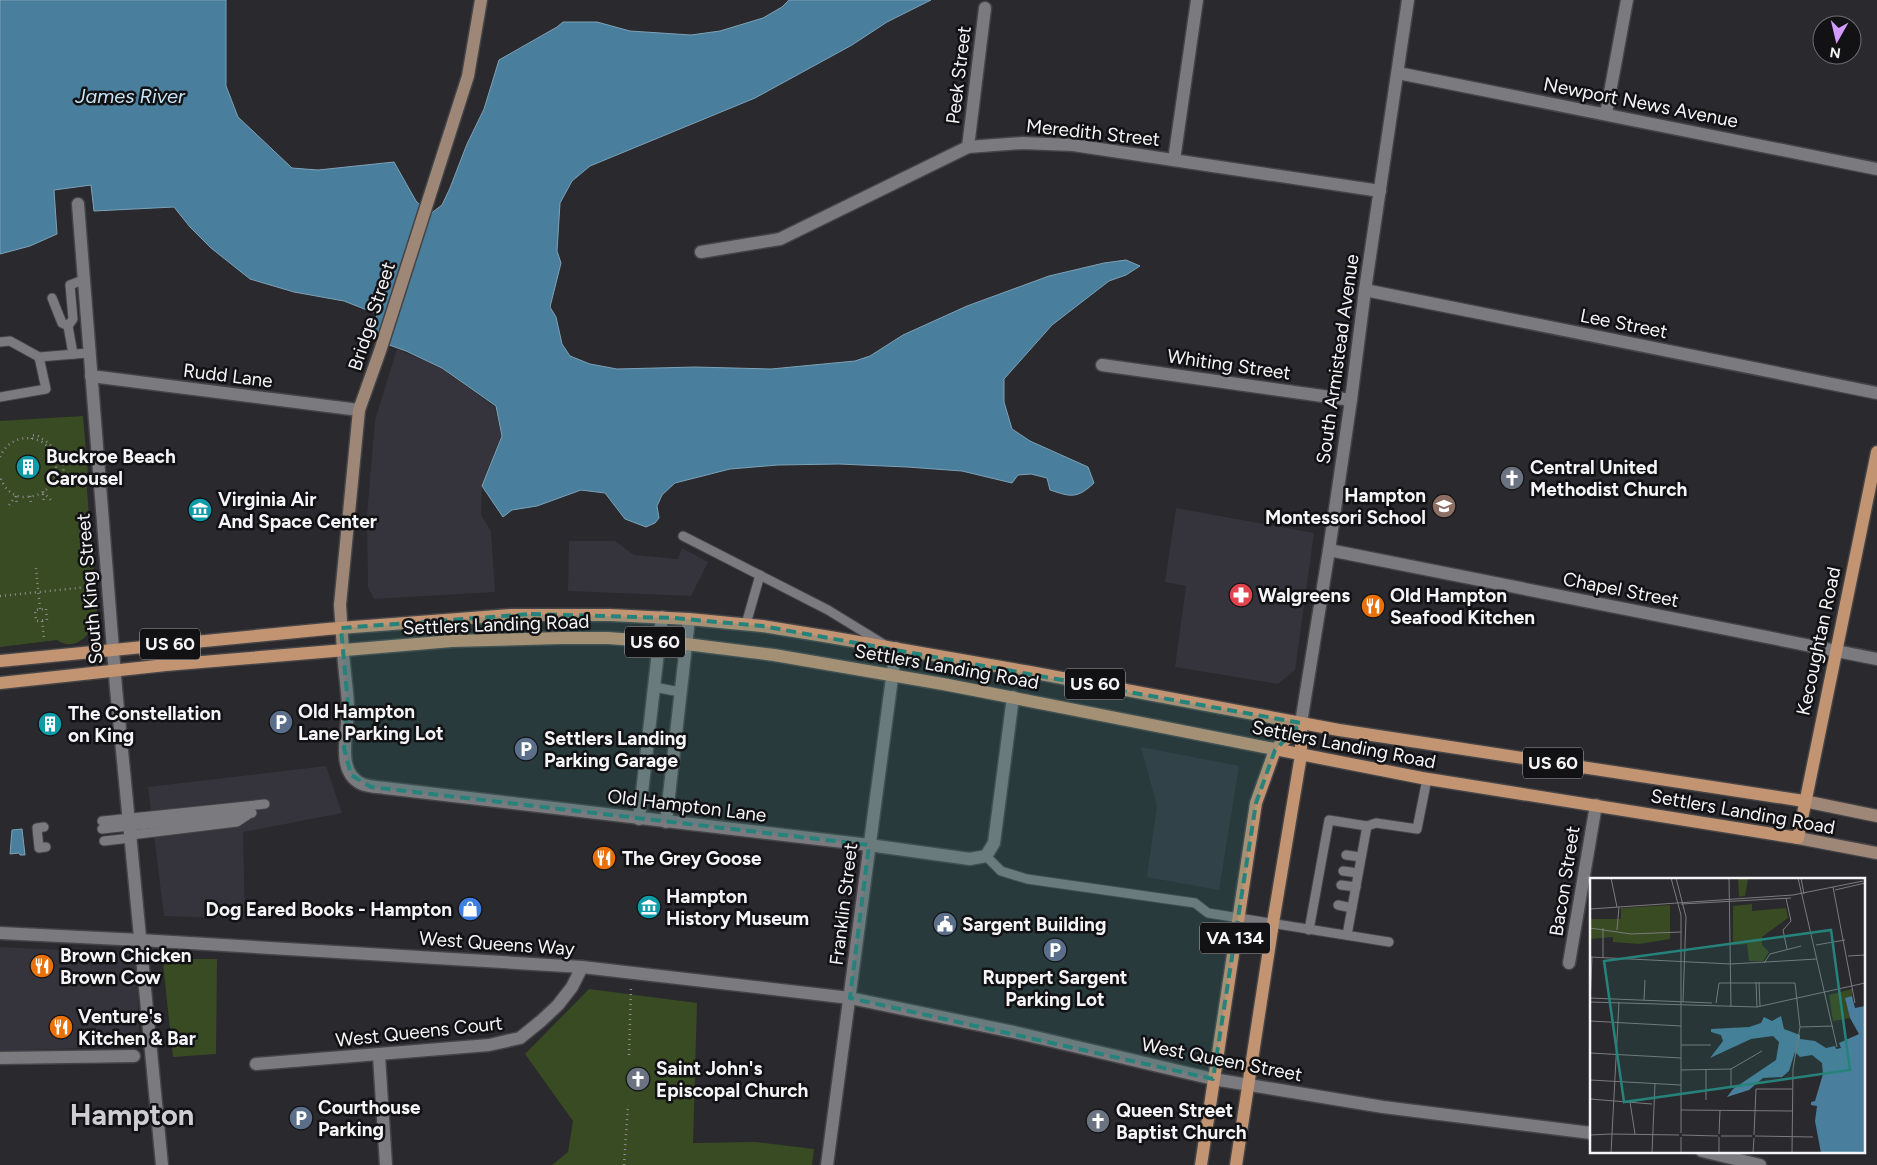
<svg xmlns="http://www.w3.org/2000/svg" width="1877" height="1165" viewBox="0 0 1877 1165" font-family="Figtree,sans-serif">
<rect width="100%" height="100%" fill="#2a292d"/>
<g fill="#35333c">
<polygon points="397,349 441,368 495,407 501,435 482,486 481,515 491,531 495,592 374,599 368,587 367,515 375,420"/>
<polygon points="1176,508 1314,533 1295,670 1278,684 1175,667 1186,586 1165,582"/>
<polygon points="569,541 615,541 634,555 678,559 682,548 708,562 691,596 568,591"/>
<polygon points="1141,747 1239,766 1219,890 1147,877 1157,806"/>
<polygon points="326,766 342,813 243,832 245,919 164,916 148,787"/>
<polygon points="0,947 127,953 133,955 137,959 139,1039 135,1046 0,1051"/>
</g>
<g fill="#394b22">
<path d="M 83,416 L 88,475 L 86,478 L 97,611 C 96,630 77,654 57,640 L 0,647 L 0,421 Z"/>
<polygon points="166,959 217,959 216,1054 173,1057 163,963"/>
<polygon points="589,989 697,1003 693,1143 755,1142 814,1149 812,1165 552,1165 568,1152 573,1121 525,1054"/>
</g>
<g fill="#497f9d" stroke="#7da2b8">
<path d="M 0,0 L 226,0 L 226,86 L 238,117 L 292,168 L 318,170 L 394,162 L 416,201 L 430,214 L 442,205 L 450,188 L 467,144 L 484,109 L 499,60 L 557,27 L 563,22 L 597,22 L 630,31 L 691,35 L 720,31 L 763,18 L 782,7 L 789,0 L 931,0 L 887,22 L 852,45 L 755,98 L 590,166 L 572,181 L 560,203 L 557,251 L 561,263 L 550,307 L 556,317 L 562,344 L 570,356 L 590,364 L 617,369 L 695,367 L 771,369 L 855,361 L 870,356 L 903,335 L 967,306 L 1049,276 L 1104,263 L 1126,260 L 1140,266 L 1126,275 L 1109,281 L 1052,325 L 1004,379 L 1004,402 L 1012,429 L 1030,441 L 1088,467 L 1094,483 C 1077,499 1071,497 1050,490 L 1047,478 L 1031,474 L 1018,475 L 1012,483 L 962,471 L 907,467 L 839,464 L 778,465 L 730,469 L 675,483 L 662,495 L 657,506 L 659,518 L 655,523 L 646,527 L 625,519 L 605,493 L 581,490 L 537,506 L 512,510 L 503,517 L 482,486 L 502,436 L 496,406 L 442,368 L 406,351 L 370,338 L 377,314 L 344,301 L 294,292 L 250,279 L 211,248 L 190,227 L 174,207 L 94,211 L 91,185 L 54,190 L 57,234 L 30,246 L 0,254 Z"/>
<polygon points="22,829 25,855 20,855 19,853 10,854 12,830"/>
</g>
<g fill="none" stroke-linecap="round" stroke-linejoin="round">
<g stroke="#444447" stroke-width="11">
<g id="lane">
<polyline points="52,298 62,323 68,326 73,354"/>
<polyline points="68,326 73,319 70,285 83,280"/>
<polyline points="0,342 10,341 39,357 88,353"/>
<polyline points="0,397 46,389 39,357"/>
<polyline points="683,536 828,610 885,645"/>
<polyline points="746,624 760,575"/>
<polyline points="654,687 680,692"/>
<polyline points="102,821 265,804"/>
<polyline points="44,827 37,828 39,848 46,847"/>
<polyline points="102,829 252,813"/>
<polyline points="131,835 237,822 249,814"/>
<polyline points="104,841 131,838"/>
<polyline points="1346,855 1361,857"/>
<polyline points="986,856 1001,871 1027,879 1195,903 1208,913 1389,942"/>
<polyline points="1343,871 1358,873"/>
<polyline points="1341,885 1356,887"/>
<polyline points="1338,905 1352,908"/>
<polyline points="1309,930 1329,820 1367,826"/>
<polyline points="1347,935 1367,826 1376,823 1417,829 1427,779"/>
</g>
</g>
<g stroke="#444447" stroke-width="15">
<g id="street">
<polyline points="1398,73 1877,169"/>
<polyline points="1606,114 1627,0"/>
<polyline points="968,147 985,8"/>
<polyline points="1174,160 1197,0"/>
<polyline points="78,204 116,688 162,1165"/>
<polyline points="701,252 780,239 968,147 1022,143 1073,145 1380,191"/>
<polyline points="1365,290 1877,393"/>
<polyline points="1102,365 1351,400"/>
<polyline points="91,376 359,410"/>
<polyline points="1329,550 1877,659"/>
<path d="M 343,651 C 344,669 347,687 348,705 C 349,728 334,772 362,784 C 369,787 377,787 385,788 L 869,845 L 970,859 L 986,856 L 994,843 L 1013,697"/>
<polyline points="1301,723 1329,550 1351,400 1365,290 1408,0"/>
<polyline points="639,819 662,617"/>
<polyline points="666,822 689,619"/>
<polyline points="0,933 140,940 582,967 850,998 1018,1033 1213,1079 1383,1107 1591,1133"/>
<polyline points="1569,963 1596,805"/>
<polyline points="379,1056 386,1165"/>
<polyline points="0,1058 134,1056"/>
<polyline points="256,1064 489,1045 520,1038 541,1021 558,1005 572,987 582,967"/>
<polyline points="1702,1151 1760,1165"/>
<polyline points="827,1165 896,648"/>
</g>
</g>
<g stroke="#444447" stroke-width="15">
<g id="secondary">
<polyline points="343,651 340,605 359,410 380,351 468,76 481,0"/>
<polyline points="1804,801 1877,816"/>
<polyline points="1798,838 1877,853"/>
</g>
</g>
<g stroke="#444447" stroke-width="15">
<g id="primary">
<polyline points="0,661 327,629 511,615 610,615 689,619 762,626 830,637 1030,672 1339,730 1804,801"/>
<polyline points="0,683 166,665 452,641 562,638 608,638 686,644 774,655 943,684 1422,778 1798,838 1877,452"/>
<polyline points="1201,1165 1256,803 1275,750 1301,723"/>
<polyline points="1236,1165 1273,923 1301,755 1301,723"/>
</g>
</g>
<g stroke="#8f8e91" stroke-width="2.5" stroke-dasharray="1 4" stroke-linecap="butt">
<polyline points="32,439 32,435 38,436 46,441 62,456 65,486 79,485"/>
<path d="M 0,457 C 3,449 11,441 20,439 C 61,430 72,494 26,497 C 13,498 4,488 0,477"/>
<polyline points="43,492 52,501"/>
<polyline points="43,494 44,502"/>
<polyline points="16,496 17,505"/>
<polyline points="30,496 31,503"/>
<polyline points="9,505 16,496"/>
<polyline points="36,568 40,609"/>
<polyline points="0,596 88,587"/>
<polygon points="46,609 47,620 36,621 35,610"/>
<polyline points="42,621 44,638"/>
<polyline points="629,1055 631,986"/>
<polyline points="624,1165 628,1105"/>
</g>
<use href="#lane" stroke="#7b7a7f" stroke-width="9"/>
<use href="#street" stroke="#7b7a7f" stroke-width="12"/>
<use href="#secondary" stroke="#9f8778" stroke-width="12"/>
<use href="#primary" stroke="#c39472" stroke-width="12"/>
</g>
<path fill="#26837c" fill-opacity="0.2" stroke="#26837c" stroke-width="4" stroke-dasharray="10 6" stroke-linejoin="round" d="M 531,614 L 674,618 L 762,626 L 1301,723 L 1275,750 L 1256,803 L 1213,1079 L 850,998 L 869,845 L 371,787 L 351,775 L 344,748 L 348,705 L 341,628 Z"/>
<defs>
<g id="building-disc" transform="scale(1.25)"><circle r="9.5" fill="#0f9aa8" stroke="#121214"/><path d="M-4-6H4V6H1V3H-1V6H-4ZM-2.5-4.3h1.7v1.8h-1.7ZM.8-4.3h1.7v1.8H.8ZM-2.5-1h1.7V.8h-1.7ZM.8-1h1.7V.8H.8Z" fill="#fff"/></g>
<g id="church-disc" transform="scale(1.25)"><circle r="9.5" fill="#6b7280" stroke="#121214"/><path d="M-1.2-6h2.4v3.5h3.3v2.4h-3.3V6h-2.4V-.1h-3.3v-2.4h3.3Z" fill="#fff"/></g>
<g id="school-disc" transform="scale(1.25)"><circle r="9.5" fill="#8d6e63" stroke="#121214"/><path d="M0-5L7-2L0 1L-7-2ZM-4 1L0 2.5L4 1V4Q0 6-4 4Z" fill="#fff"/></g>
<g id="museum-disc" transform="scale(1.25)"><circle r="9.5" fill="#0f9aa8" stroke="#121214"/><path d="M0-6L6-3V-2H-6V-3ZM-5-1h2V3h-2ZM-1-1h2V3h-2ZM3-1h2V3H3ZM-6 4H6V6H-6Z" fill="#fff"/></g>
<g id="pharmacy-disc" transform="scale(1.25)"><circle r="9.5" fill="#e0444e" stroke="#121214"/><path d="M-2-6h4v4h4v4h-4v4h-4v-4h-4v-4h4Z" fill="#fff"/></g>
<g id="restaurant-disc" transform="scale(1.25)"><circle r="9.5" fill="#e8710a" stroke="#121214"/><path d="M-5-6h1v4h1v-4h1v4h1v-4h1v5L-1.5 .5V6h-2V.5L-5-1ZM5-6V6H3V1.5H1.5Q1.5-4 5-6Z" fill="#fff"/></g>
<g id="parking-disc" transform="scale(1.25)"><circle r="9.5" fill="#5c6f8a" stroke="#121214"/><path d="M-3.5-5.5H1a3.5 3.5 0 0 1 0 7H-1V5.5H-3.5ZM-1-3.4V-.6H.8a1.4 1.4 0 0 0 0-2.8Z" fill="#fff"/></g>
<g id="shop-disc" transform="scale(1.25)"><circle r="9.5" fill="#3f7fe0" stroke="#121214"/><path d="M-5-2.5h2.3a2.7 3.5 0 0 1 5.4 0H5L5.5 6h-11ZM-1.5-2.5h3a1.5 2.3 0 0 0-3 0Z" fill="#fff"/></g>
<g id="civic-disc" transform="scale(1.25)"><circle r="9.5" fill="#5c6f8a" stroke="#121214"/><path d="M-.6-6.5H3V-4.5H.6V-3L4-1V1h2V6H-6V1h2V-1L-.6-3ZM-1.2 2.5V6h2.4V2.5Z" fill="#fff"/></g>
</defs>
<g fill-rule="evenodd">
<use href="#building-disc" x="28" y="467"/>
<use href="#church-disc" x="1512" y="478"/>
<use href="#school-disc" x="1444" y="506"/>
<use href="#museum-disc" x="200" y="510"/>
<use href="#pharmacy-disc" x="1241" y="595"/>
<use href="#restaurant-disc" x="1373" y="606"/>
<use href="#parking-disc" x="281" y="722"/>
<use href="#building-disc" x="50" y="724"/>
<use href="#parking-disc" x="526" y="749"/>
<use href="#restaurant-disc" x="604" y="858"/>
<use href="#museum-disc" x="649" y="907"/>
<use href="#shop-disc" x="470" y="909"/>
<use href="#civic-disc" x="945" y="924"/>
<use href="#parking-disc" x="1055" y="950"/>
<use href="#restaurant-disc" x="42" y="966"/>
<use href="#restaurant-disc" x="61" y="1027"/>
<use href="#church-disc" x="638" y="1079"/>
<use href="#parking-disc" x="301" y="1118"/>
<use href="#church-disc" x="1098" y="1121"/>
</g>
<g text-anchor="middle" stroke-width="5" stroke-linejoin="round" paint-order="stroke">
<g fill="#121214" stroke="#b1b0b3" stroke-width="1">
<rect x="625" y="626.5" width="60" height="31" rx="4"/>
<rect x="140" y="628.5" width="60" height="31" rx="4"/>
<rect x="1065" y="668.5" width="60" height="31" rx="4"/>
<rect x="1523" y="747.5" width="60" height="31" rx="4"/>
<rect x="1200" y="922.5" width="70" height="31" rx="4"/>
</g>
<g font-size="18" font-weight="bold" fill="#f5f4f7">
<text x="655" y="648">US 60</text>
<text x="170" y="650">US 60</text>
<text x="1095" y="690">US 60</text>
<text x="1553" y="769">US 60</text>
<text x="1235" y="944">VA 134</text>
</g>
<g font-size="19" fill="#f5f4f7" stroke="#121214">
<text transform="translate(958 75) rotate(-83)" y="7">Peek Street</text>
<text transform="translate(1641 102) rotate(11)" y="7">Newport News Avenue</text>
<text transform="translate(1093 132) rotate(6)" y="7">Meredith Street</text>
<text transform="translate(371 316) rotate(-72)" y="7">Bridge Street</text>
<text transform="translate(1624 323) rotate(11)" y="7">Lee Street</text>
<text transform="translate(1337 359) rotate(-82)" y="7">South Armistead Avenue</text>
<text transform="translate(1229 364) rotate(8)" y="7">Whiting Street</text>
<text transform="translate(228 375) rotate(7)" y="7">Rudd Lane</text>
<text transform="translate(89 589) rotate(-95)" y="7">South King Street</text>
<text transform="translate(1621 589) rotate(11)" y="7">Chapel Street</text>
<text transform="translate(496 624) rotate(-2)" y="7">Settlers Landing Road</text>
<text transform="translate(1818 641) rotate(-78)" y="7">Kecoughtan Road</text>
<text transform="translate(947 666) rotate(10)" y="7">Settlers Landing Road</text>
<text transform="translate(1344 744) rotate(11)" y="7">Settlers Landing Road</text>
<text transform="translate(687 805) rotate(7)" y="7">Old Hampton Lane</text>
<text transform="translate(1743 811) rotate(10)" y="7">Settlers Landing Road</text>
<text transform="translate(1564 881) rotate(-81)" y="7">Bacon Street</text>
<text transform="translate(843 904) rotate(-83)" y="7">Franklin Street</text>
<text transform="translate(497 943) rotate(4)" y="7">West Queens Way</text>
<text transform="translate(419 1031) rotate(-6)" y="7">West Queens Court</text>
<text transform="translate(1222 1059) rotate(11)" y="7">West Queen Street</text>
</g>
<g font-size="19" font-weight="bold" fill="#f5f4f7" stroke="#121214" text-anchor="start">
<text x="46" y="463">Buckroe Beach<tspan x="46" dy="22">Carousel</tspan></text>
<text x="1530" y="474">Central United<tspan x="1530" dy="22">Methodist Church</tspan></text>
<text x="1426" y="502" text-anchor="end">Hampton<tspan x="1426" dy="22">Montessori School</tspan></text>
<text x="218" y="506">Virginia Air<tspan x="218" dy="22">And Space Center</tspan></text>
<text x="1258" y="602">Walgreens</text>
<text x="1390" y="602">Old Hampton<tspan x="1390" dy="22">Seafood Kitchen</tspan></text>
<text x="298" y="718">Old Hampton<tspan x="298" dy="22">Lane Parking Lot</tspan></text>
<text x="68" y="720">The Constellation<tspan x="68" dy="22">on King</tspan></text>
<text x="544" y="745">Settlers Landing<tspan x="544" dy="22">Parking Garage</tspan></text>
<text x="622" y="865">The Grey Goose</text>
<text x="666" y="903">Hampton<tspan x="666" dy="22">History Museum</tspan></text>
<text x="452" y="916" text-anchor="end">Dog Eared Books - Hampton</text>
<text x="962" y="931">Sargent Building</text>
<text x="60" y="962">Brown Chicken<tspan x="60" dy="22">Brown Cow</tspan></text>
<text x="1055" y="984" text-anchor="middle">Ruppert Sargent<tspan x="1055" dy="22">Parking Lot</tspan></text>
<text x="78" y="1023">Venture's<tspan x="78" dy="22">Kitchen &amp; Bar</tspan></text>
<text x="656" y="1075">Saint John's<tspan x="656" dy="22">Episcopal Church</tspan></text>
<text x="318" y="1114">Courthouse<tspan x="318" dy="22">Parking</tspan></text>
<text x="1116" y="1117">Queen Street<tspan x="1116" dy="22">Baptist Church</tspan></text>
</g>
<g font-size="20" font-style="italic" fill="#c6e5f7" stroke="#121214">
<text x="130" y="103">James River</text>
</g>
<g font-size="29" font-weight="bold" fill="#cecdd2" stroke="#121214">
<text x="132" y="1125">Hampton</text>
</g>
</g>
<g transform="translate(1590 878)">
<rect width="275" height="275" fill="#2a292d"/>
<path d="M 148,1 L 158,1 L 155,18 L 149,19 ZM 162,26 L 162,33 L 196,30 L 198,40 L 172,59 L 172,67 L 179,74 L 173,83 L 159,83 L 157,66 L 143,67 L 143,28 ZM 80,27 L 80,61 L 49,66 L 23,64 L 23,59 L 0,61 L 0,41 L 31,41 L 31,30 ZM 262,111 L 262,118 L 255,120 L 260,140 L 243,143 L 239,117 Z" fill="#394b22"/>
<path d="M 262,118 L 265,130 L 275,128 L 275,275 L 231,275 L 225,243 L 227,228 L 221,227 L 221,224 L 225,223 L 233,196 L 232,185 L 222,177 L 210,179 L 205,174 L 199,193 L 192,199 L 173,200 L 159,212 L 137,219 L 143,211 L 186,182 L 189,164 L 183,158 L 161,161 L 120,180 L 133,163 L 131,157 L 121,154 L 121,151 L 159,149 L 171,145 L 174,139 L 182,143 L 191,138 L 194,151 L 210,157 L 210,161 L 225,163 L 236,170 L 245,168 L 246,171 L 251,170 L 249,165 L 269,156 L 260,140 L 255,120 Z" fill="#497f9d"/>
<path fill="none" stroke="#7b7a7e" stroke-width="1" d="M 21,0 L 27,29M 81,0 L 91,37 L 91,126M 86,0 L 96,39 L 93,124M 139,0 L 141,129M 208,0 L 247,169M 211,0 L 214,16M 243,9 L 265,125M 245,12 L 275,5M 196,20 L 201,43 L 193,52 L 197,71M 91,26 L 201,20M 0,31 L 203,17 L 273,3M 0,50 L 41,56 L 91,54M 27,52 L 29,29M 226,67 L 255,62M 258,78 L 275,77M 0,79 L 141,86 L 227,81M 13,80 L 13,50M 174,85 L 180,76 L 211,68M 166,104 L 167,129M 169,104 L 170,129M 0,120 L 122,125M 54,122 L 55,102M 0,124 L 167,129 L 275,105M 126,125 L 129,105 L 205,105 L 210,149 L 203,191 L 202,275M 0,128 L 2,79M 0,143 L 91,148M 210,149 L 243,148M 91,167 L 121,167M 0,175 L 91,180M 141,191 L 141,208M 91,192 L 141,191 L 172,173M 0,202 L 91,207M 0,221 L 62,226M 116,222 L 116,192M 40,224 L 45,256M 91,232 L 202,233M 91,255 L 91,127M 21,256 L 89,257M 129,256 L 130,232M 0,257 L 21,256M 92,257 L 128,258M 164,257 L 166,211 L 202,211M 131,258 L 162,258M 165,258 L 223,259M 91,259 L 91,275M 21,275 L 29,124M 62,275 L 65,205M 129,275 L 129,259M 163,275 L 164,260"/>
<path fill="#26837c" fill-opacity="0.15" stroke="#26837c" stroke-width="2.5" d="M 241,52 L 260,192 L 34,224 L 14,83 Z"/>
<rect width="275" height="275" fill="none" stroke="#f5f4f7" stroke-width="2.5"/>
</g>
<g transform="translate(1837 40) rotate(188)"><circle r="24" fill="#121214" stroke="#6d6c6f"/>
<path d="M0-4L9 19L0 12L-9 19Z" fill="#d39cfc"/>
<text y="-8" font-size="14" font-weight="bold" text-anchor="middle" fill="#f5f4f7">N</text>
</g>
</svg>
